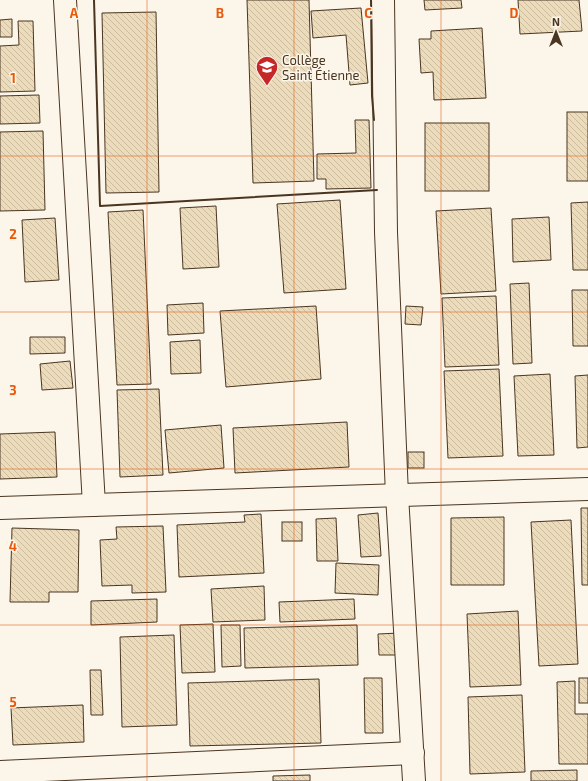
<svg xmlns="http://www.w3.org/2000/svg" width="588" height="781" viewBox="0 0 588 781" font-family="'Exo 2',sans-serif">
<defs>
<pattern id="building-back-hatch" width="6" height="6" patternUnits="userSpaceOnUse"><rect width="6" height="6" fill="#ecdcbc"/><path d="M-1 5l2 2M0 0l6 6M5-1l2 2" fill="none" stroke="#ccbda1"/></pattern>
</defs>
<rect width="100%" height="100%" fill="#fbf6e9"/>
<g fill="url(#building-back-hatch)" stroke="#4a3520">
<polygon points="247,0 309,0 314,181 253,183"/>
<polygon points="424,0 461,0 462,8 425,10"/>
<polygon points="518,0 579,0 582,31 520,34"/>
<polygon points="361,8 368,83 350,85 346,35 313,38 311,11"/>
<polygon points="156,12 159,192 106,193 102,13"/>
<polygon points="12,19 12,37 0,37 0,20"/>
<polygon points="18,21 33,21 35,91 0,92 0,46 19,45"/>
<polygon points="482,28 486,98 434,100 433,72 421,73 419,39 431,39 431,31"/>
<polygon points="39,95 40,123 0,124 0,96"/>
<rect x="567" y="112" width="21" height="69"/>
<polygon points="355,120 369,120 371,188 326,189 326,179 317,179 317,154 356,153"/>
<rect x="425" y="123" width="64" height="68"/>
<polygon points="43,131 45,210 0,211 0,132"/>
<polygon points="340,200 346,289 284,293 277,204"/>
<polygon points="588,202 588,270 573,270 571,203"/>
<polygon points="216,206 219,267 183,269 180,208"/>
<polygon points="491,208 496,291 441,294 436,211"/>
<polygon points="143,210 151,384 117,385 108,212"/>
<polygon points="549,217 551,260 513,262 512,219"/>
<polygon points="55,218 59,280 25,282 22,220"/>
<polygon points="529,283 532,363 513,364 510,284"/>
<polygon points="572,290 588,290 588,346 573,346"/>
<polygon points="496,296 499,365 445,367 442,298"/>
<polygon points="203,303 204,333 168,335 167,305"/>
<polygon points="316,306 321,379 226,387 220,311"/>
<polygon points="406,306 423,307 421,325 405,324"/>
<polygon points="30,337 65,337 65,353 30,354"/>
<polygon points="200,340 201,373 171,374 170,342"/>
<polygon points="70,361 73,388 42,390 40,364"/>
<polygon points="499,369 503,456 448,458 444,371"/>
<polygon points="550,374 554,455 518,456 514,376"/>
<polygon points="588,375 588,447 577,448 575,376"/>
<polygon points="159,389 163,475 120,477 117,390"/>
<polygon points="347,422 349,467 235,473 233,428"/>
<polygon points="221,425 224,468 169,473 165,430"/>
<polygon points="55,432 57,477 0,479 0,434"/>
<rect x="408" y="452" width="16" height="16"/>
<polygon points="581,508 588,508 588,585 582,585"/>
<polygon points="378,513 381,556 361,557 358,515"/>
<polygon points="261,514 264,573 179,577 177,525 245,522 244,515"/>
<polygon points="504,517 504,585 451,585 451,518"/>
<polygon points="336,518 338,561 317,561 316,519"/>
<polygon points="571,520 578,664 539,666 531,522"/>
<rect x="282" y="522" width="20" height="19"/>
<polygon points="163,526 166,592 132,593 132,585 102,586 100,540 117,539 116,527"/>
<polygon points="12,528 79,530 78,592 49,592 49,602 10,602"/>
<polygon points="336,563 379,565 378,595 335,593"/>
<polygon points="264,586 265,620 213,622 211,589"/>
<polygon points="157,599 157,622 91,625 91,601"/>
<polygon points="354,599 355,619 280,622 279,602"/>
<polygon points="518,611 521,685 470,687 467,614"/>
<polygon points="213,624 215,672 182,673 180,625"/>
<polygon points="221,625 240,625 241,666 222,667"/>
<polygon points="357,625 358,665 245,668 244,628"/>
<polygon points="399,633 400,655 379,655 378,634"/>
<polygon points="174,635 177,725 122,727 120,637"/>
<polygon points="90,670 101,670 103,715 91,715"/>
<polygon points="364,678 382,678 383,733 365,733"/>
<rect x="579" y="678" width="9" height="25"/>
<polygon points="319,679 321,743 190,746 188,683"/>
<polygon points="575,681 575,714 588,714 588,764 559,764 557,682"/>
<polygon points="522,695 525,772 470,774 468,697"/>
<polygon points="83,705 84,742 13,745 11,708"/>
<polygon points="577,770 577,781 531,781 531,771"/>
<polygon points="310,775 310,781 273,781 273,776"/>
</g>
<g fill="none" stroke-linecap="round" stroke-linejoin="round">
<g stroke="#4a3520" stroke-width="24">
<g id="street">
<polyline points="65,0 94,505"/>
<polyline points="383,0 386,232 397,495 414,781"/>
<polyline points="0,508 588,489"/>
<polyline points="0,772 413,753"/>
</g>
</g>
<use href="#street" stroke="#fbf6e9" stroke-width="22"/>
<g stroke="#4a3520" stroke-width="2">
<polyline points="94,0 100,206 377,190"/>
<polyline points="371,0 372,96 374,120"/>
</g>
</g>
<path fill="none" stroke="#e8590c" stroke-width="1" stroke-opacity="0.55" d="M 147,0 L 147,781M 294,0 L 294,781M 441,0 L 441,781M 0,156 L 588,156M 0,312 L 588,312M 0,469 L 588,469M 0,625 L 588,625"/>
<defs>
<g id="school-pin" transform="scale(1.15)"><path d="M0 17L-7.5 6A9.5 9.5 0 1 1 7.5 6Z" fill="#c62828" stroke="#fbf6e9"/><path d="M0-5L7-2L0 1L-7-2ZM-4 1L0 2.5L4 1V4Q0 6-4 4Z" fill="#fff"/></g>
</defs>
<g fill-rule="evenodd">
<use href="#school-pin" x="267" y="67"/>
</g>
<g text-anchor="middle" stroke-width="3" stroke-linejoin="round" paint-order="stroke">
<g font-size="13" fill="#4a3520" stroke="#fbf6e9" text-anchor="start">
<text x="282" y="65">Collège<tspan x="282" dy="15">Saint Étienne</tspan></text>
</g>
</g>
<g font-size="13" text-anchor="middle" font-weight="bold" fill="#e8590c" stroke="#fbf6e9" stroke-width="3" stroke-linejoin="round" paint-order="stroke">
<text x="74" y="18">A</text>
<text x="220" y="18">B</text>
<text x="368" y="18">C</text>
<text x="514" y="18">D</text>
<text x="13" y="83">1</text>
<text x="13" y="239">2</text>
<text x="13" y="395">3</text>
<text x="13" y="551">4</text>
<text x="13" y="707">5</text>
</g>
<g transform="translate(556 32)" stroke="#fbf6e9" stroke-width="3" paint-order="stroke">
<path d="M0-3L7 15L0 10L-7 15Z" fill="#4a3520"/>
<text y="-6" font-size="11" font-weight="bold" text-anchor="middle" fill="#4a3520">N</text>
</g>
</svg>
